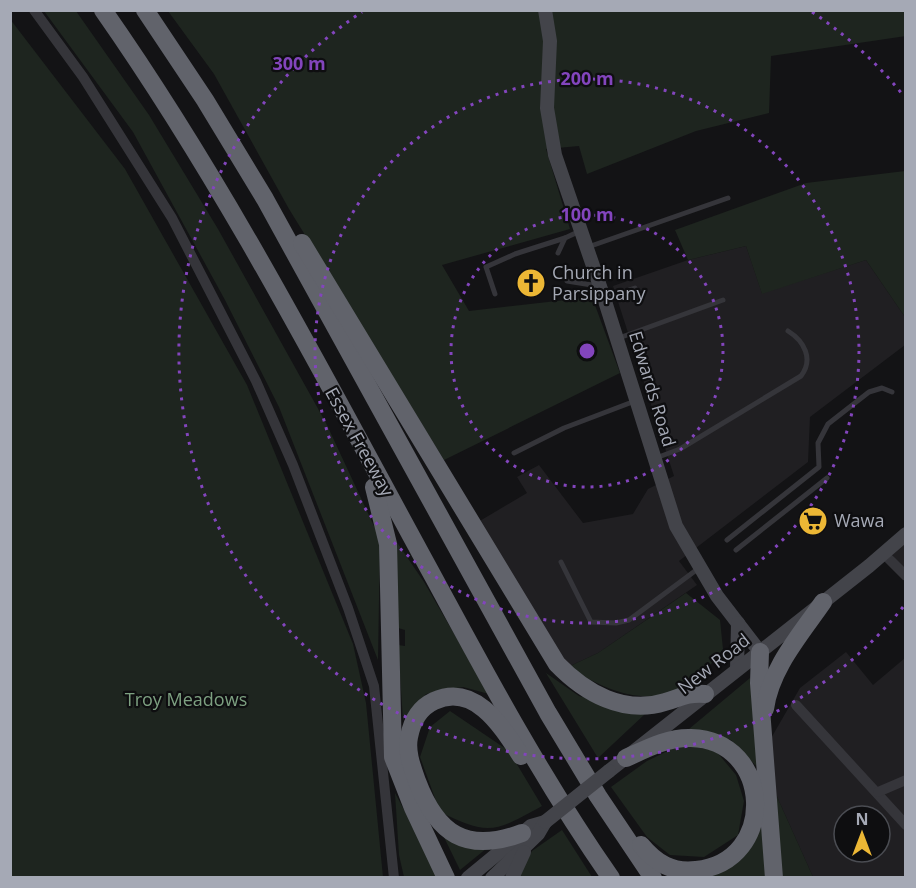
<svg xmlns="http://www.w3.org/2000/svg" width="916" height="888" viewBox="0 0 916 888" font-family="'Open Sans',sans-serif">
<rect width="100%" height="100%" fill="#131315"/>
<g fill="#201f22" fill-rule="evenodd">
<polygon points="746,246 762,293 866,260 905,317 905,345 810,417 808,462 679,561 697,585 598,653 568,667 478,522 527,493 517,477 539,465 583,523 633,514 648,489 674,476 613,286 688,260"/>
<polygon points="905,535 905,576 889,549"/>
<path d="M 846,652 L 873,685 L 905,658 L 905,877 L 813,877 L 774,790 L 770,740 L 800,688 ZM 844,816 L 880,816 L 880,852 L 844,852 Z"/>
</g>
<g fill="#1e251f">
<polygon points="905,10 906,36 771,56 769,113 696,131 587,174 579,146 546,149 570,229 442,265 469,311 592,297 620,373 444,460 289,209 214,74 168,11"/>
<polygon points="44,11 76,11 149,115 218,229 326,423 380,539 378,660 279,407 225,300 133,132"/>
<polygon points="10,19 125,169 247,385 353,644 366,703 383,877 11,877"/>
<polygon points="905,171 905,317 866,260 762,294 746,246 688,260 675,230 806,183"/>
<polygon points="394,538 424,582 489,694 463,687 426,694 403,720 398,645 405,646 405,630 398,628"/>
<path d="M 686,593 L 720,620 L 723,649 C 677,713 629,705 568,667 L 598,653 Z"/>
<polygon points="546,673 579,696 645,714 598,758"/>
<polygon points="750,678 762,772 731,740 689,729"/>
<path d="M 450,711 L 509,751 L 542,806 C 495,832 489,836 440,812 L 420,757 L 430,727 Z"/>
<polygon points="682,744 716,751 736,775 744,801 738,835 704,857 670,855 647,837 611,787 647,761"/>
<polygon points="774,790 813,877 782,877"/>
<polygon points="395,793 440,877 404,877 399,855"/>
<polygon points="761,822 766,877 670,878 666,873 692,876"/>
<polygon points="562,830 592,877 518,878 532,851"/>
<polygon points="441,831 487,848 460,870"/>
</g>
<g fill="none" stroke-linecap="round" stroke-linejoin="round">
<g stroke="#35353a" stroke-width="5">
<polyline points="588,247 728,198"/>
<polyline points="558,253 565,238 580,231"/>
<polyline points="567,281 598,286"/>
<polyline points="495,294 486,267 515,254 565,238"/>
<polyline points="605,298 635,288"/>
<polyline points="619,338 723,300"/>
<polyline points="514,453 564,428 635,401"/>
<path d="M 656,458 L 680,449 L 801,376 C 814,359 804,341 788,331"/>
<polyline points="727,540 819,467 818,443 828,424 869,392 882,388 892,392"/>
<polyline points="736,550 827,478"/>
<polyline points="561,562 591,622 616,623 629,620 699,568"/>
</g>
<g stroke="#35353a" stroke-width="10">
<polyline points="34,10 83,77 172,218 256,381 293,465 348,608 374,686 394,878"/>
<polyline points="884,554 906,576"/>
<polyline points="796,705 906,825"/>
<polyline points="878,792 906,780"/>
</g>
<g stroke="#43444a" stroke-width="14">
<polyline points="545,10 550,41 547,108 555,155 604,298 676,526 717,596 760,652"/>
<polyline points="737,669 738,623"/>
<polyline points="609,771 869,566 906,534"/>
<polyline points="468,878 531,826 545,822"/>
<polyline points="492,878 538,834 545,822"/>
<polyline points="512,878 524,852"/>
</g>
<g stroke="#61636b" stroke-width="18">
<path d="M 103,10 C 229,190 329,386 434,578 C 489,680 544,782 611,878"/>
<polyline points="145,10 205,100 265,199 548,713 598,796 653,878"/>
<path d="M 302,243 L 557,664 C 585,693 624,715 665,702 C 682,697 686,693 705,694"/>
<polyline points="374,487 388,544 393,757 413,808 446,878"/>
<polyline points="760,652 759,683 774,878"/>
<path d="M 765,709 C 770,669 801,634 823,602"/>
<path d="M 521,756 C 502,727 475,682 434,701 C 419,708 412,721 409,737 C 406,752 412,767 417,781 C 437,834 466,854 522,833"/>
<path d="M 626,758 C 646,749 668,737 691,738 C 773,740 778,862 696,870 C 672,873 656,863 641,845"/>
</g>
<polyline stroke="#43444a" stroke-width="14" points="545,822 609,771"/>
</g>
<g fill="none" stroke="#8345bd" stroke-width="3" stroke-dasharray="3 6">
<circle cx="587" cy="351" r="136"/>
<circle cx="587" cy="351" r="272"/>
<path d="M903 607A407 407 0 1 1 362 12M812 12A407 407 0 0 1 903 95"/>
</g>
<defs>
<g id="church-disc" transform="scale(1.5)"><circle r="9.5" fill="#ecb735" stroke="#0e0e10"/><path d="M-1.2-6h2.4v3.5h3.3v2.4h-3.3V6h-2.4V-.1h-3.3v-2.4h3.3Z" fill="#111"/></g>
<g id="supermarket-disc" transform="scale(1.5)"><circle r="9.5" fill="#ecb735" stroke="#0e0e10"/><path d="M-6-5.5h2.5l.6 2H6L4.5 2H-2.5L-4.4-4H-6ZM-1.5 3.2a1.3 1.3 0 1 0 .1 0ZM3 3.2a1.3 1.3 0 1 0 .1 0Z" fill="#111"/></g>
</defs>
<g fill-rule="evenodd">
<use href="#church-disc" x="531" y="283"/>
<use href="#supermarket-disc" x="813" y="521"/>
</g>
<g text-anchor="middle" stroke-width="4.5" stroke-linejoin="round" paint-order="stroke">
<g font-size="18" fill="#a5a9b5" stroke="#0e0e10" text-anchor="start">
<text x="552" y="279">Church in<tspan x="552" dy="21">Parsippany</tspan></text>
<text x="834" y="527">Wawa</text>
</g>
<g font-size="18" fill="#a5a9b5" stroke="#0e0e10">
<text transform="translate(652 389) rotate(73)" y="6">Edwards Road</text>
<text transform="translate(359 442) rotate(61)" y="6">Essex Freeway</text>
<text transform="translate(714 664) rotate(-38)" y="6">New Road</text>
</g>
<g font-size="18" fill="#7da081" stroke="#0e0e10">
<text x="186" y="706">Troy Meadows</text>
</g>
</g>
<circle cx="587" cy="351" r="9" fill="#8345bd" stroke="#0e0e10" stroke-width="3"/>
<g font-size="18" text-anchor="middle" font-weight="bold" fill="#8345bd" stroke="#0e0e10" stroke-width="4.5" stroke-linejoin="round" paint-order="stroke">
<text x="299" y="70">300 m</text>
<text x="587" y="85">200 m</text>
<text x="587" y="221">100 m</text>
</g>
<rect width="916" height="888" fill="none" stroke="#a5a9b5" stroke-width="24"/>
<g transform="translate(862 834)"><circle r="28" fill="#0e0e10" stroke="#4a4c52" stroke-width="1.5"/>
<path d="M0-4.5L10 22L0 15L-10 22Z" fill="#ecb735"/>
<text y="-9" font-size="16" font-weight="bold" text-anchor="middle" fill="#a5a9b5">N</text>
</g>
</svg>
